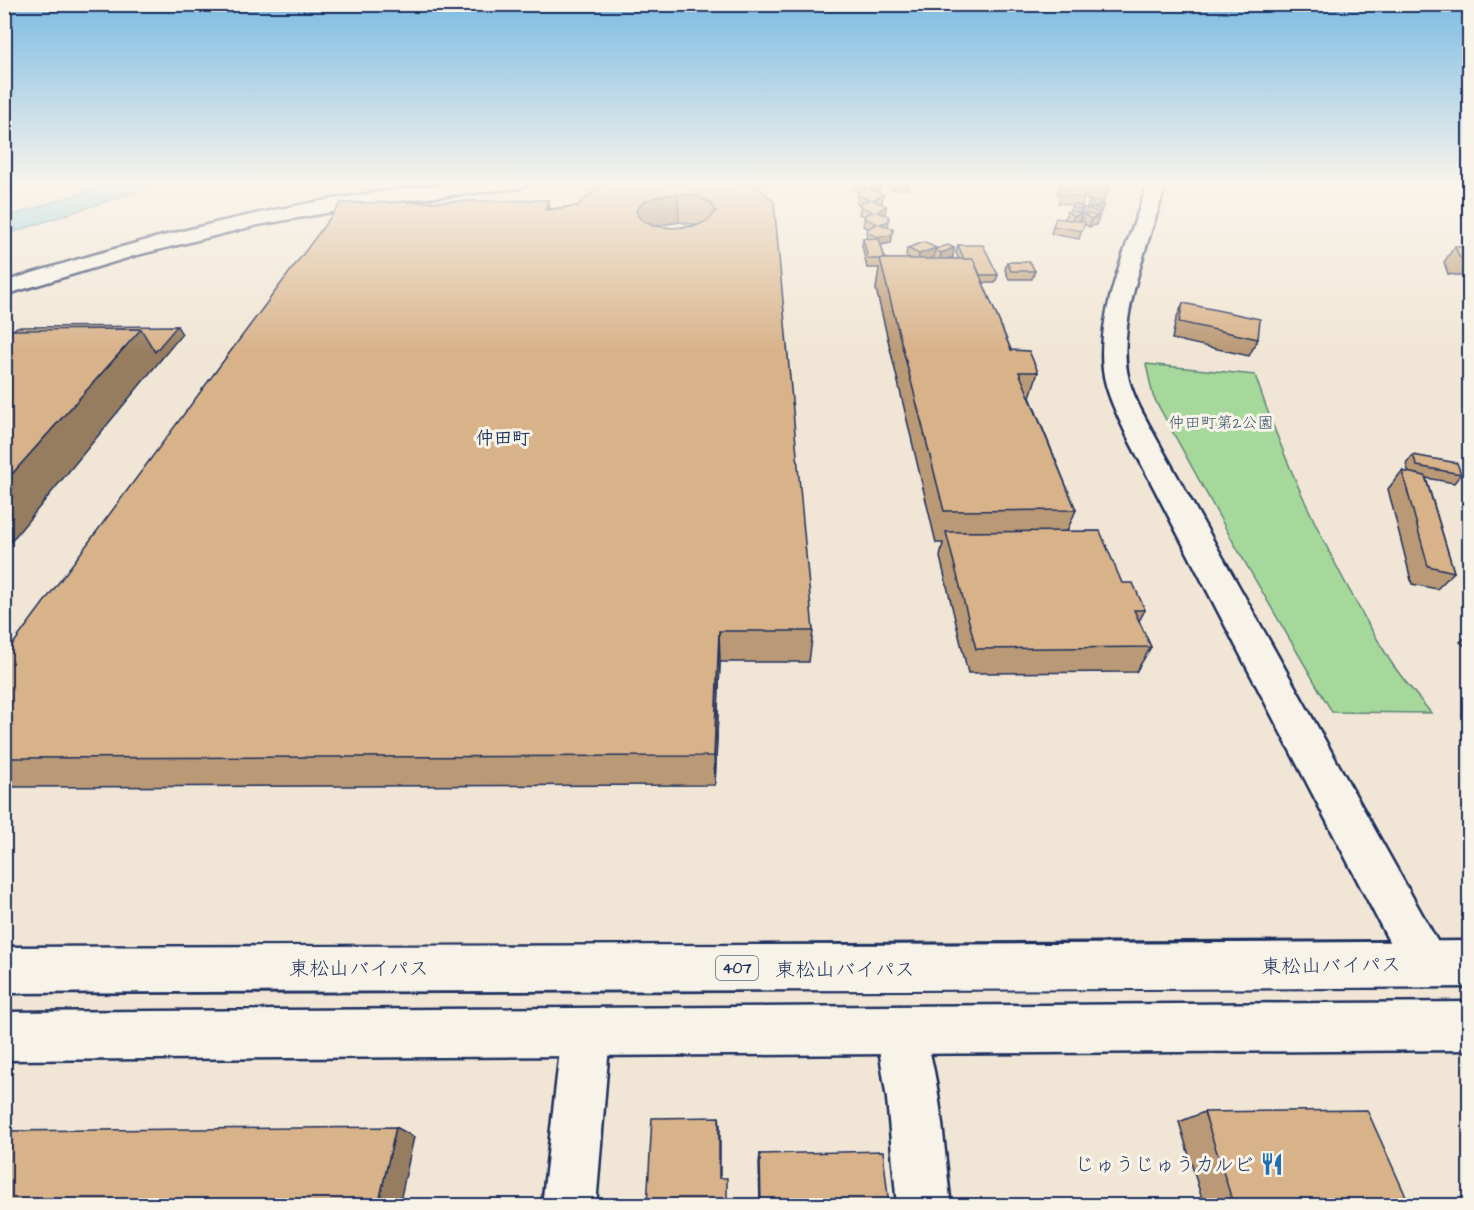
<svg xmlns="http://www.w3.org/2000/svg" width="1474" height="1210" viewBox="0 0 1474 1210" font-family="'Architects Daughter','Klee One',sans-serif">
<rect width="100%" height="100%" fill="#f1e6d5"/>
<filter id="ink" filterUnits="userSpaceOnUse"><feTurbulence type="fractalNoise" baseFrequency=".0167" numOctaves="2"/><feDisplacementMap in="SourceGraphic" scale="12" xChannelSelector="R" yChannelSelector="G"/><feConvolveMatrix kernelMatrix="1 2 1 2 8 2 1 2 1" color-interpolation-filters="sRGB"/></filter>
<g filter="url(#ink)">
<path fill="#a5d89a" stroke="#60847c" stroke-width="1.5" d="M 1146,364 L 1255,375 C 1288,474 1334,569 1389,659 C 1401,678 1417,695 1431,713 L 1332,712 L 1232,540 L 1153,396 Z"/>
<polygon fill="#7cc9db" stroke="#558ba9" stroke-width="1.5" points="111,183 161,183 5,235 5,218"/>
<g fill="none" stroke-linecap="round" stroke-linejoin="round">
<g stroke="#1b2f5e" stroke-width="5">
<g id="street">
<path d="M 900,1006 L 917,1013 C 941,1070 943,1144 951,1206 L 897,1206 L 887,1099 L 876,1030 L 883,1013 Z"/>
<polygon points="586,1009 603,1016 610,1033 596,1206 542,1206 562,1033 569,1016"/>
</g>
</g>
<g stroke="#1b2f5e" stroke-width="5">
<g id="secondary">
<path d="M 459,183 L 528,183 L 519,188 L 388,202 L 258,225 L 137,255 L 4,295 L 4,282 C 152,235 305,196 459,183 Z"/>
<path d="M 1148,183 L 1166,183 C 1151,237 1118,314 1127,371 C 1131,395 1145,417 1156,438 L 1441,948 L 1448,964 L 1441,980 L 1425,987 L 1409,980 L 1128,438 C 1118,416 1106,394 1103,370 C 1096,312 1131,237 1148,183 Z"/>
</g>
</g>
<g stroke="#1b2f5e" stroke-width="5">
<g id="highway">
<path d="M 1470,941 L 1470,987 C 981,991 493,990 4,993 L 4,947 C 493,945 981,946 1470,941 Z"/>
<polygon points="1470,1002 1470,1050 4,1060 4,1012"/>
</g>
</g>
<use href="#street" fill="#f7f3e8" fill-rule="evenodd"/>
<use href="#secondary" fill="#f7f3e8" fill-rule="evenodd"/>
<use href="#highway" fill="#f7f3e8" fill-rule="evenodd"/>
</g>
<g fill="#ba9976" stroke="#1b2f5e" stroke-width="1.5" fill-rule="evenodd">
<path d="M 748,183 L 813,631 L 809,662 L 720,662 L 715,785 L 4,787 L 4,656 L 548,200 L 550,209 L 577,206 ZM 679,222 L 698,225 L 673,228 L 656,226 L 660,225 Z"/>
<polygon points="853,183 880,183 879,191 877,192 883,194 882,202 880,203 886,206 885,214 884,215 888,227 893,229 891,243 881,245 885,259 911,259 906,256 907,248 936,249 954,248 953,257 947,259 959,259 956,253 958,245 998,275 995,283 983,283 1011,350 1038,372 1030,397 1076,510 1067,531 1122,583 1145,610 1139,621 1151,647 1136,672 968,673 940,557 943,543 936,543 876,289 879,268 867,268 862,246 863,238 867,238 868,228 863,226 865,216 859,214 861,205 857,204 858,192 854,190 855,183"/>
<polygon points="889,183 909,183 908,189 891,189"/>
<path d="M 1061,183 L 1111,183 L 1103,203 L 1097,201 L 1101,212 L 1100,212 L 1096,225 L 1089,227 L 1084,224 L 1079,239 L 1051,234 L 1053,226 L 1065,219 L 1067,212 L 1070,211 L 1071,207 L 1074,205 L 1058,203 L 1060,195 L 1057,194 ZM 1084,199 L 1094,201 L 1089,202 L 1082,222 L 1080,222 L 1084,208 L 1079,206 L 1082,206 Z"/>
<polygon points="1455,246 1470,249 1470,277 1448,274 1444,262"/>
<polygon points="1007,262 1035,271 1032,279 1009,279 1005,270"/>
<polygon points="1183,303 1258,339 1249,356 1172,339 1176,319"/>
<polygon points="1413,455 1461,474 1454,483 1426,478 1454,572 1437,589 1412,584 1388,489 1402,471 1409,473 1406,464"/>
<polygon points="1470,633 1470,650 1460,642"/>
<polygon points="1204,1112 1408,1201 1422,1206 1204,1206 1179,1122"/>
<polygon points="760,1154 889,1206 760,1206 759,1163"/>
</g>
<g fill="#977d60" stroke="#1b2f5e" stroke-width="1.5">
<polygon points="880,183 879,191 869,197 870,189"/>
<polygon points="678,194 679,222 660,225 645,231 636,211 643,202 658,196"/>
<polygon points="883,194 882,202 872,208 873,200"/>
<polygon points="548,200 553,229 545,210"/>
<polygon points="1104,204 1096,225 1089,227 1091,219 1097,217 1098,212 1095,211 1096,206"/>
<polygon points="886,206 885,214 876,220 877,212"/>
<polygon points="1084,208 1079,222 1071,224 1074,216 1080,215 1081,209"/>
<polygon points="889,221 888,229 880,224"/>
<polygon points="893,229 891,243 878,245 879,237"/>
<polygon points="936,248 935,249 934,257 918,263 919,254"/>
<polygon points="954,248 953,257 940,261 941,253"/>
<polygon points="177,326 182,334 4,550 4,483 141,329"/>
<polygon points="719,631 720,662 715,785 714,756"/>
<polygon points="719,1117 720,1124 720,1183 719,1178"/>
<polygon points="396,1127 414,1137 399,1206 378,1206"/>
</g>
<g fill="#d8b289" stroke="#1b2f5e" stroke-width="1.5" fill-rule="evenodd">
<path d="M 610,183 L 748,183 L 760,188 L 774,202 L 813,631 L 719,631 L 714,756 L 4,758 L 4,656 L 341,203 L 548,200 L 545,210 L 577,206 L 596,189 ZM 678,194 L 696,196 L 710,202 L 716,211 L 709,220 L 696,226 L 673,228 L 653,226 L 640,219 L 636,211 L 643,202 L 658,196 Z"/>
<polygon points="856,183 880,183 870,189 883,194 873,200 886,206 877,212 889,216 889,221 880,224 893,229 892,235 879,237 867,233 868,228 877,224 864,218 866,214 873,212 860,206 862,202 870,200 858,196 858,192 867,189"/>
<polygon points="1061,183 1070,183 1068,188 1059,187"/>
<polygon points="1081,183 1110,183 1108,187"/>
<polygon points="1062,190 1085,194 1084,198 1060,195"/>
<polygon points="1095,201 1104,204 1096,206 1089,202"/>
<polygon points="1075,204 1084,208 1081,209 1071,207"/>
<polygon points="1086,208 1097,208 1101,210 1098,212"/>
<polygon points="1073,211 1082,214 1074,216 1067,212"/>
<polygon points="1090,214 1099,217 1091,219 1084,215"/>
<polygon points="1056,218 1085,222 1082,231 1053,226"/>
<polygon points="863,238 879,239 885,259 868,259"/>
<polygon points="924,242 936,248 919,254 907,248"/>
<polygon points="948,245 954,248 941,253 935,249"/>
<polygon points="958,245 983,245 998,275 980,275 973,259 964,259"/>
<polygon points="1455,246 1470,249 1470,259 1459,257"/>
<polygon points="880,259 973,259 1011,350 1029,351 1038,372 1019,372 1076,510 944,511"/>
<polygon points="1007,262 1030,262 1035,271 1011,271"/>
<polygon points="1183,303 1260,319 1258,339 1179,322"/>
<polygon points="177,326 155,352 141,329 13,330 17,327"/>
<polygon points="141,329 4,483 4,330"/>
<polygon points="1413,455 1457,463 1461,474 1417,466"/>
<polygon points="1402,471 1425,476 1454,572 1428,566"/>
<polygon points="1100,531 1122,583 1133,583 1145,610 1134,610 1151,647 976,649 946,532"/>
<polygon points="1367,1110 1408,1201 1420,1201 1422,1206 1234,1206 1204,1112"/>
<polygon points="719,1117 719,1178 727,1178 727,1206 647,1206 652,1118"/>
<polygon points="396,1127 378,1206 4,1206 4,1131"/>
<polygon points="883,1151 889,1206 761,1206 760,1154"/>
</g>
</g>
<linearGradient id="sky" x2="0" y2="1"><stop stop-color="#7dbce3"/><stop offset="0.52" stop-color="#f9f4ec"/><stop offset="1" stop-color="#f9f4ec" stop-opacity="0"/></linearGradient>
<rect width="1474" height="352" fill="url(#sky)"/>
<defs>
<g id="restaurant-bare" transform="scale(1.8)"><path d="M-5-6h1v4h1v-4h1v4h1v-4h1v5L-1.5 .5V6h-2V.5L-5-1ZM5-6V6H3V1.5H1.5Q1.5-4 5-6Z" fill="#1f6fb2" stroke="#f7f3e8" stroke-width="2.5" paint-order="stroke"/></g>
</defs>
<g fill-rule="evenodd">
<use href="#restaurant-bare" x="1272" y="1164"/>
</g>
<g text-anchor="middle" stroke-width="6" stroke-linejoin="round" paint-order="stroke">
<rect fill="#f7f3e8" stroke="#5d6a87" stroke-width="1.5" x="716" y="956" width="42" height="24" rx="4.5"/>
<g font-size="15" font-weight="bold" fill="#1b2f5e">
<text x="737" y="973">407</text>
</g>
<g font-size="16" fill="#3e596d" stroke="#f7f3e8">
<text x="1221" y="428">仲田町第2公園</text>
</g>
<g font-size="18" font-weight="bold" fill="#1b2f5e" stroke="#f7f3e8">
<text x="503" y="444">仲田町</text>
</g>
<g font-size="20" fill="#1b2f5e" stroke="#f7f3e8">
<text transform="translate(1331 965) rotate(-1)" y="7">東松山バイパス</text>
<text x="359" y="975">東松山バイパス</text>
<text x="845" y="976">東松山バイパス</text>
</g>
<g font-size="20" fill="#1b2f5e" stroke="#f7f3e8" text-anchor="end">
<text x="1254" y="1171">じゅうじゅうカルビ</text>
</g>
</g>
<rect width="1474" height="1210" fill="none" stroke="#f7f3e8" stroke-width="24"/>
<rect x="12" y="12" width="1450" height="1186" fill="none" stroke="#1b2f5e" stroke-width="2" filter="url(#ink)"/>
</svg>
